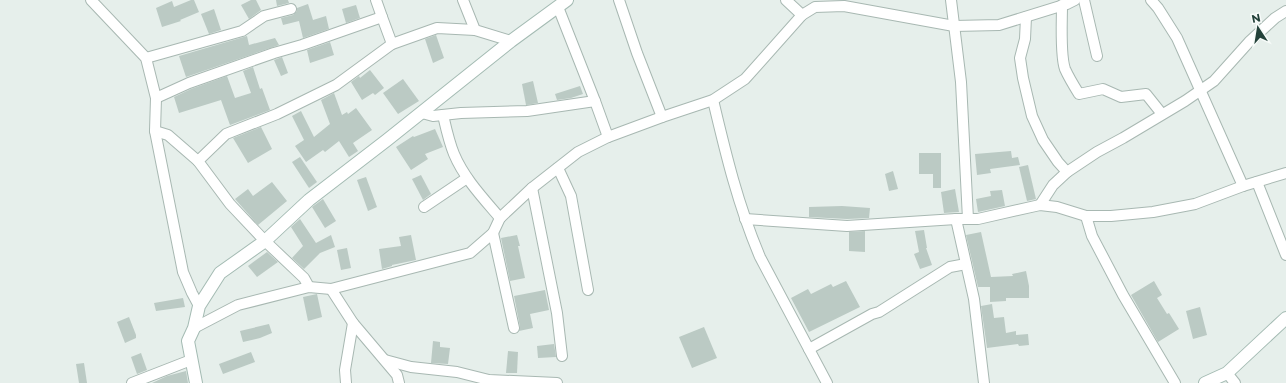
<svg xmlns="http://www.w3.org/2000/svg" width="1286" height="383" viewBox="0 0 1286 383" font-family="Montserrat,sans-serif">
<rect width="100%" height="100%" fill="#e6efeb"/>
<g fill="#bbcac4">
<polygon points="191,0 194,0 199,12 180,20 181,21 162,27 156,8 172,1 174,7"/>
<polygon points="251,0 256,0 261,10 249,19 241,5"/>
<polygon points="276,0 288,0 289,3 277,6"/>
<polygon points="308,4 313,20 326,16 329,29 303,38 299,21 283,25 281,18 293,15 297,11 297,8"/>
<polygon points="356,5 360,18 346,23 342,9"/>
<polygon points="214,9 221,30 209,34 201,14"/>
<polygon points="436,35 444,58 433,63 425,39"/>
<polygon points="247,36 249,45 275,38 279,45 186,77 179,56"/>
<polygon points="330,42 334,55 310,63 307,50"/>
<polygon points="282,57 288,73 281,76 274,60"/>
<polygon points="253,67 260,89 262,88 270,110 230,125 221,100 179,113 174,97 191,89 227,76 235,98 251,93 243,71"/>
<polygon points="370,70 384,88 375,95 373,93 362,100 351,82 359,76 360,78"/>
<polygon points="403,79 419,101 398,114 383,93"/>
<polygon points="533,81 538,103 526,105 522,84"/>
<polygon points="580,86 583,94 571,98 557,100 555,94"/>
<polygon points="334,93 342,115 347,112 348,114 356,108 372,130 353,143 358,151 349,157 339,141 325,152 323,150 306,162 295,146 304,140 292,116 301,111 314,137 330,124 321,100"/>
<polygon points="261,127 272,149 248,163 233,138"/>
<polygon points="435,129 443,147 425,154 428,159 411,170 396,147 413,136 414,137"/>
<polygon points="1011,151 1012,158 1018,157 1020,165 990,169 991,173 977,175 975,154"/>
<polygon points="919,153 941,153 941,188 933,188 933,174 919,174"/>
<polygon points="300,157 317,182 309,188 292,162"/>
<polygon points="1028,165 1036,199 1027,201 1019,167"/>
<polygon points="893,171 898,189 889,191 885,174"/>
<polygon points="421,175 431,194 423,200 412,179"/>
<polygon points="366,177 377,207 368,211 357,180"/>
<polygon points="272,182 287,201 258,225 235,199 248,189 253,196"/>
<polygon points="955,189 959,212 944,213 941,192"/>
<polygon points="1002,190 1005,206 978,212 976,199 991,196 990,191"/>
<polygon points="323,199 336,221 325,228 312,207"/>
<polygon points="842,206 870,208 869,218 847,219 809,217 809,207"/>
<polygon points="300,219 316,243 331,235 335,247 320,253 304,269 292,258 303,246 291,227"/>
<polygon points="924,230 927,248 926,248 932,265 920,269 914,254 919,252 915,231"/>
<polygon points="865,231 865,252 849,251 849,232"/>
<polygon points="981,232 991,277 1013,276 1012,274 1026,271 1029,286 1029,298 1006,298 1006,301 990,302 990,287 978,287 966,235"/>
<polygon points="411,235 416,260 392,265 392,266 382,269 379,249 401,246 399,237"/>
<polygon points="517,235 520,246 518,246 525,278 510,281 501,238"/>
<polygon points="347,248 351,268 341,270 337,250"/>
<polygon points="267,252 278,262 257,277 248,266"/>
<polygon points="846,281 860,307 809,332 791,298 808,289 811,294 831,284 833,287"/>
<polygon points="1154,281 1162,295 1157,298 1167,314 1169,313 1179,329 1158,342 1131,295"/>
<polygon points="545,290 549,310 530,314 533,328 519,331 520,327 514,296"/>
<polygon points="317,294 322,317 308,321 303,297"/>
<polygon points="183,298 185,307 156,311 154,303"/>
<polygon points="992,304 994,318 1004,317 1006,333 1016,331 1016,335 1028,334 1029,345 1019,346 1018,344 987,348 981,306"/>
<polygon points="1200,307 1207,335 1193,339 1186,311"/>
<polygon points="129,317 136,335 136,338 125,343 117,322"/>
<polygon points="269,324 272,333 260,338 243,342 240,331"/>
<polygon points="704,327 717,358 692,368 679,337"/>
<polygon points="433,341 440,342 440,347 450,348 448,364 431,363"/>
<polygon points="554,344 556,357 538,358 537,346"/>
<polygon points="508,351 518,352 517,373 506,373"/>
<polygon points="251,352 255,362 223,374 219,364"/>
<polygon points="141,353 147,370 137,374 131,357"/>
<polygon points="84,363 87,383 79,383 76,364"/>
<polygon points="186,371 188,383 152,383 167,376"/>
</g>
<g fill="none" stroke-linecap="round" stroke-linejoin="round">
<g stroke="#a8b8b2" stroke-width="12">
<g id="minor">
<polyline points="91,0 146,58 156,98 155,131 183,272 192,293 199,306"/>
<polyline points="376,0 382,17"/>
<polyline points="463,0 475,30 511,41"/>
<polyline points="619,0 637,53 662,117"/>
<polyline points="786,0 802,15"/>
<polyline points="951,0 961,82 968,219"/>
<polyline points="1084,0 1097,56"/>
<polyline points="1151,0 1158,8 1177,38 1243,186"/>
<path d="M 1062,5 C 1062,22 1060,55 1065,69 C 1069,78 1074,86 1079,94 L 1103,89 L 1121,97 L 1146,94 L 1162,114"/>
<polyline points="558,7 595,101 608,137"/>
<polyline points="1026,17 1025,39 1020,58 1023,78 1032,116 1043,140 1058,162 1067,172"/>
<polyline points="146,58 242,31 264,16 291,9"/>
<polyline points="156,98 189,83 274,53 302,45 382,17 392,44"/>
<path d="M 713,100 C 726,155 738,205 760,257 L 827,383"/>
<polyline points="422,113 433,116 461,113 527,111 595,101"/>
<path d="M 443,115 C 446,128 449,142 454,154 C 464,178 483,198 500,218"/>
<polyline points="155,131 168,135 198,161"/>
<polyline points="558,168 571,196 588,290"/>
<polyline points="1257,182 1286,255"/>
<polyline points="532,188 557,313 562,356"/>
<polyline points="1040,205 1053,185 1067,172 1097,152 1123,138 1185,101 1214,81 1249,42 1275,18 1286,11"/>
<polyline points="424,207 467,178"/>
<polyline points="1086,216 1092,236 1123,295 1175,383"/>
<polyline points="745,219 847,226 956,219 978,219 1040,205 1057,207 1086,216 1111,216 1153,212 1195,204 1243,186 1286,173"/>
<polyline points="956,219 974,299 984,383"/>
<polyline points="493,233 514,328"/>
<polyline points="309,287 304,278 265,241 230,204 198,161 226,134 277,114 336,85 392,44 437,28 475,30"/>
<polyline points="331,289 353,323 397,375 399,383"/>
<polyline points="194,328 238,305 309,287 331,289 470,253 493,233 500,218 532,188 578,152 608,137 662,117 713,100 745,79 802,15 815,7 844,6 954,26 999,25 1067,4 1075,0"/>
<polyline points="809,349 872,314 879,312 950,267 966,264"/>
<polyline points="385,360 411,367 457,372 489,380 557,383"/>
<polyline points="1227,373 1235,383"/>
<polyline points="132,383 191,360"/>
<polyline points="346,383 345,370 353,323"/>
</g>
</g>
<g stroke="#a4bbb3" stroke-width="14">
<g id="secondary">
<polyline points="196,383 188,341 194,328 199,306 220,273 265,241 309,200 387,140 511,41 567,0"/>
<polyline points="1205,383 1227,373 1286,318"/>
</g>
</g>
<use href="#minor" stroke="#fff" stroke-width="10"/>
<use href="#secondary" stroke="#fff" stroke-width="12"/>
</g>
<g transform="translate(1258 28) rotate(348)" stroke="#f7fbf9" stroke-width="3" paint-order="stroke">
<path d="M0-3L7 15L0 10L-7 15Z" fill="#24423a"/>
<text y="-6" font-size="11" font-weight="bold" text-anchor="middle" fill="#24423a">N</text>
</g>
</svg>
